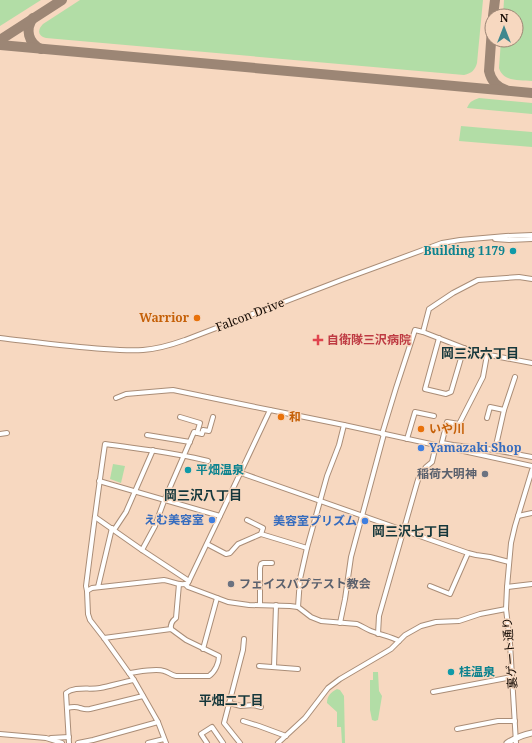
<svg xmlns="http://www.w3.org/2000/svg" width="532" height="743" viewBox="0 0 532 743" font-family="'Noto Serif','Noto Sans JP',serif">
<rect width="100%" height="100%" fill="#f7d8c0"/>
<g fill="#b2dda6">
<polygon points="0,0 41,0 0,26"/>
<path d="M 80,0 L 483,0 L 477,63 C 475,70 472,73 464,75 L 46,38 C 38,36 37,30 43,24 Z"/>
<path d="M 504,0 L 532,0 L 532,81 C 520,80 503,82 499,68 L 501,40 L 516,40 L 516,16 L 503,16 Z"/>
<path d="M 479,98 L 532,103 L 532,114 L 467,108 C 470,101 472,101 479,98 Z"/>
<polygon points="461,126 532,132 532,147 459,141"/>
<polygon points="113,464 125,466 121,483 110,479"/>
<polygon points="373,672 378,672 379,691 382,696 378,720 375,721 372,720 370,710 370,680 373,680"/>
<path d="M 337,689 L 340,690 L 344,696 L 345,743 L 342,743 L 341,727 L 337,727 L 337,712 L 327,703 C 327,696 331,692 337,689 Z"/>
</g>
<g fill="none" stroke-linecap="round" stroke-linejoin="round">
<g stroke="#9c8675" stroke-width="10">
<polyline points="493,16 495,0"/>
<path d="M 33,18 C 25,29 28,43 41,49"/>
<path d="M 492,28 L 489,71 C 491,80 497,87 506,90"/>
<polyline points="0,40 62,0"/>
<polyline points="0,45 532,93"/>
</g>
<g stroke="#aa8d77" stroke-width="6">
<g id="minor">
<polyline points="495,239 509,240 532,239"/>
<polyline points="423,332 429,309 453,293 478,280 519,277 532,279"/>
<path d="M 0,338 C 34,342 69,347 104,349 C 117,350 130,351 143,350 C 158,349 171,345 185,340 L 344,279 L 442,243 L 460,240 L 506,236 L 532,235"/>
<polyline points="439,338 425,389 446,394 451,392 464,348"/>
<polyline points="116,398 126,394 173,390 270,410"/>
<polyline points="180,417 200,423 197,433"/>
<polyline points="487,418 490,407 504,410"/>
<polyline points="0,434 7,433"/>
<polyline points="382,434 396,388 415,330 423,332 464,348 473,352 532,363"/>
<polyline points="147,435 190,442"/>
<polyline points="407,439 415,412 434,416"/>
<polyline points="442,443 453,445 495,450 532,457"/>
<polyline points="441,446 447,422 459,424 483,377 487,355"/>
<polyline points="495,450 504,410 515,377"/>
<polyline points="241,473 468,553 476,555 490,557 509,562"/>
<polyline points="99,481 220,516"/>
<polyline points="518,516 532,513"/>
<polyline points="95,517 142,550 189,581"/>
<polyline points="247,520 263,528 261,534"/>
<polyline points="114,530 126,512 153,450"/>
<polyline points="207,544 226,554 230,553 238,544 261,534 307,548"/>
<polyline points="142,550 155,526 164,501 194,432 202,434 203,430 209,431 213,417"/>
<path d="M 185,584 L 188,587 L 228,602 L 249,605 L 290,606 L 298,607 L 311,617 L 321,621 L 357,624 C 362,626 366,629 371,631 C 381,635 390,636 399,641"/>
<polyline points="430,586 450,594 468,553"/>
<polyline points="98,587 112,528"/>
<polyline points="507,587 532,584"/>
<path d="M 87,591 L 86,586 C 92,539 98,491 105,444 C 139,449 175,452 208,461"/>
<polyline points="260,605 260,568 261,564 263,563 272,563"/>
<polyline points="298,607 300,579 307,548 327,476 339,445 344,425"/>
<polyline points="340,623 345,599 351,557 384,434"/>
<path d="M 171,629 C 170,624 172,621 176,618 L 179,584"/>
<polyline points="378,634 379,616 417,483 419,477 426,467 432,462 436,445"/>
<path d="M 104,638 L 171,629 L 186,640 L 219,656 C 219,663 215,672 209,676 L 176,676 C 170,675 169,672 164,671 C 156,668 138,672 129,673"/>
<polyline points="203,649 217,598"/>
<polyline points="259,666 298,669"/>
<polyline points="274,667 276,605"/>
<polyline points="433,692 512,677"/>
<polyline points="229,703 241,706 253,705 261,707"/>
<path d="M 67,708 C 71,707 75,706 80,708 C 84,709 85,710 90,709 L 143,696"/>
<polyline points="243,721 259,726 286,736"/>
<polyline points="457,729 498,721 515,721"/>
<polyline points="0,734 46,738 62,743"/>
<polyline points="51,738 69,737"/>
<path d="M 69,743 L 66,693 C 75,686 89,690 100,688 C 111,686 123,682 134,680"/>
<polyline points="78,743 93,740 158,722"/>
<polyline points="148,743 164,739"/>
<path d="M 166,743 L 158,722 L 134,680 L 104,638 L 90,620 L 88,614 L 87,591 L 92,588 L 164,580 C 172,581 181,587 188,583 L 220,516 L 270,410 L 344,425 L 532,466"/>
<polyline points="207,743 201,734 212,727 223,743"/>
<polyline points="240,743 224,723 243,650 244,639"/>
<polyline points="278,743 305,718 328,688 340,679 386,652 391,649 405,635 421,626 436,622 459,621 480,614 506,609"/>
<polyline points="516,743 510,643 506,609 507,587 511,543 515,526 532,470"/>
</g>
</g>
<g stroke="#aa8d77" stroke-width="7">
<path id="major" d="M 507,743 C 515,738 522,735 532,733"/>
</g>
<use href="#minor" stroke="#fff" stroke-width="4"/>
<use href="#major" stroke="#fff" stroke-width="5"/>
</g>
<g fill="#0f9aa8" stroke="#f7d8c0" stroke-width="1.5">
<circle cx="513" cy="251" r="4"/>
<circle cx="188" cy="470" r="4"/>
<circle cx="451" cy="672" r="4"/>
</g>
<g fill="#e8710a" stroke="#f7d8c0" stroke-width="1.5">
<circle cx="197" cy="318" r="4"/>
<circle cx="281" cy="417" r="4"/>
<circle cx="421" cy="429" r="4"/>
</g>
<path fill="#e0444e" stroke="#f7d8c0" stroke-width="1.5" d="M316 334h4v4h4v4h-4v4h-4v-4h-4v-4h4z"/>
<g fill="#3f7fe0" stroke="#f7d8c0" stroke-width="1.5">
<circle cx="421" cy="448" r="4"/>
<circle cx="212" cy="520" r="4"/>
<circle cx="365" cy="521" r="4"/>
</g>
<g fill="#6b7280" stroke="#f7d8c0" stroke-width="1.5">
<circle cx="485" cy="474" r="4"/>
<circle cx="231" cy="584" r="4"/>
</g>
<g text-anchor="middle" stroke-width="3" stroke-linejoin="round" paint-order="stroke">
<g font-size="12" font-weight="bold" fill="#0d838f" stroke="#f7d8c0" text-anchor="start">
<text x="505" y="255" text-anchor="end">Building 1179</text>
<text x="196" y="474">平畑温泉</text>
<text x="459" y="676">桂温泉</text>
</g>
<g font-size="12" fill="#150b04" stroke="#f7d8c0">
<text transform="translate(250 315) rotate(-21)" y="4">Falcon Drive</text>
<text transform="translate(510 653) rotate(-95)" y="4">裏ゲート通り</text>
</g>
<g font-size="12" font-weight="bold" fill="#c56008" stroke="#f7d8c0" text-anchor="start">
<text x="189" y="322" text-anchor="end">Warrior</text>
<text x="289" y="421">和</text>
<text x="429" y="433">いや川</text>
</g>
<g font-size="12" font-weight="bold" fill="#be3a42" stroke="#f7d8c0" text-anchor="start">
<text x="327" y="344">自衛隊三沢病院</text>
</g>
<g font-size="12" font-weight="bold" fill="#366cbe" stroke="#f7d8c0" text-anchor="end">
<text x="429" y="452" text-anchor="start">Yamazaki Shop</text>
<text x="204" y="524">えむ美容室</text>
<text x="357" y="525">美容室プリズム</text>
</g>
<g font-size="12" font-weight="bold" fill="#5b616d" stroke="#f7d8c0" text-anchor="end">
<text x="477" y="478">稲荷大明神</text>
<text x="239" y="588" text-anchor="start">フェイスバプテスト教会</text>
</g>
<g font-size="13" font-weight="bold" fill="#15373b" stroke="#f7d8c0">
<text x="480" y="358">岡三沢六丁目</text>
<text x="203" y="500">岡三沢八丁目</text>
<text x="411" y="536">岡三沢七丁目</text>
<text x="231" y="705">平畑二丁目</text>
</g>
</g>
<g transform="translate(504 28)"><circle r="19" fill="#f7d8c0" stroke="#9d8675"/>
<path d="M0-3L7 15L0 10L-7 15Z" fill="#40888e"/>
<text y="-6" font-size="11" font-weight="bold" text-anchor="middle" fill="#150b04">N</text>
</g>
</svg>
